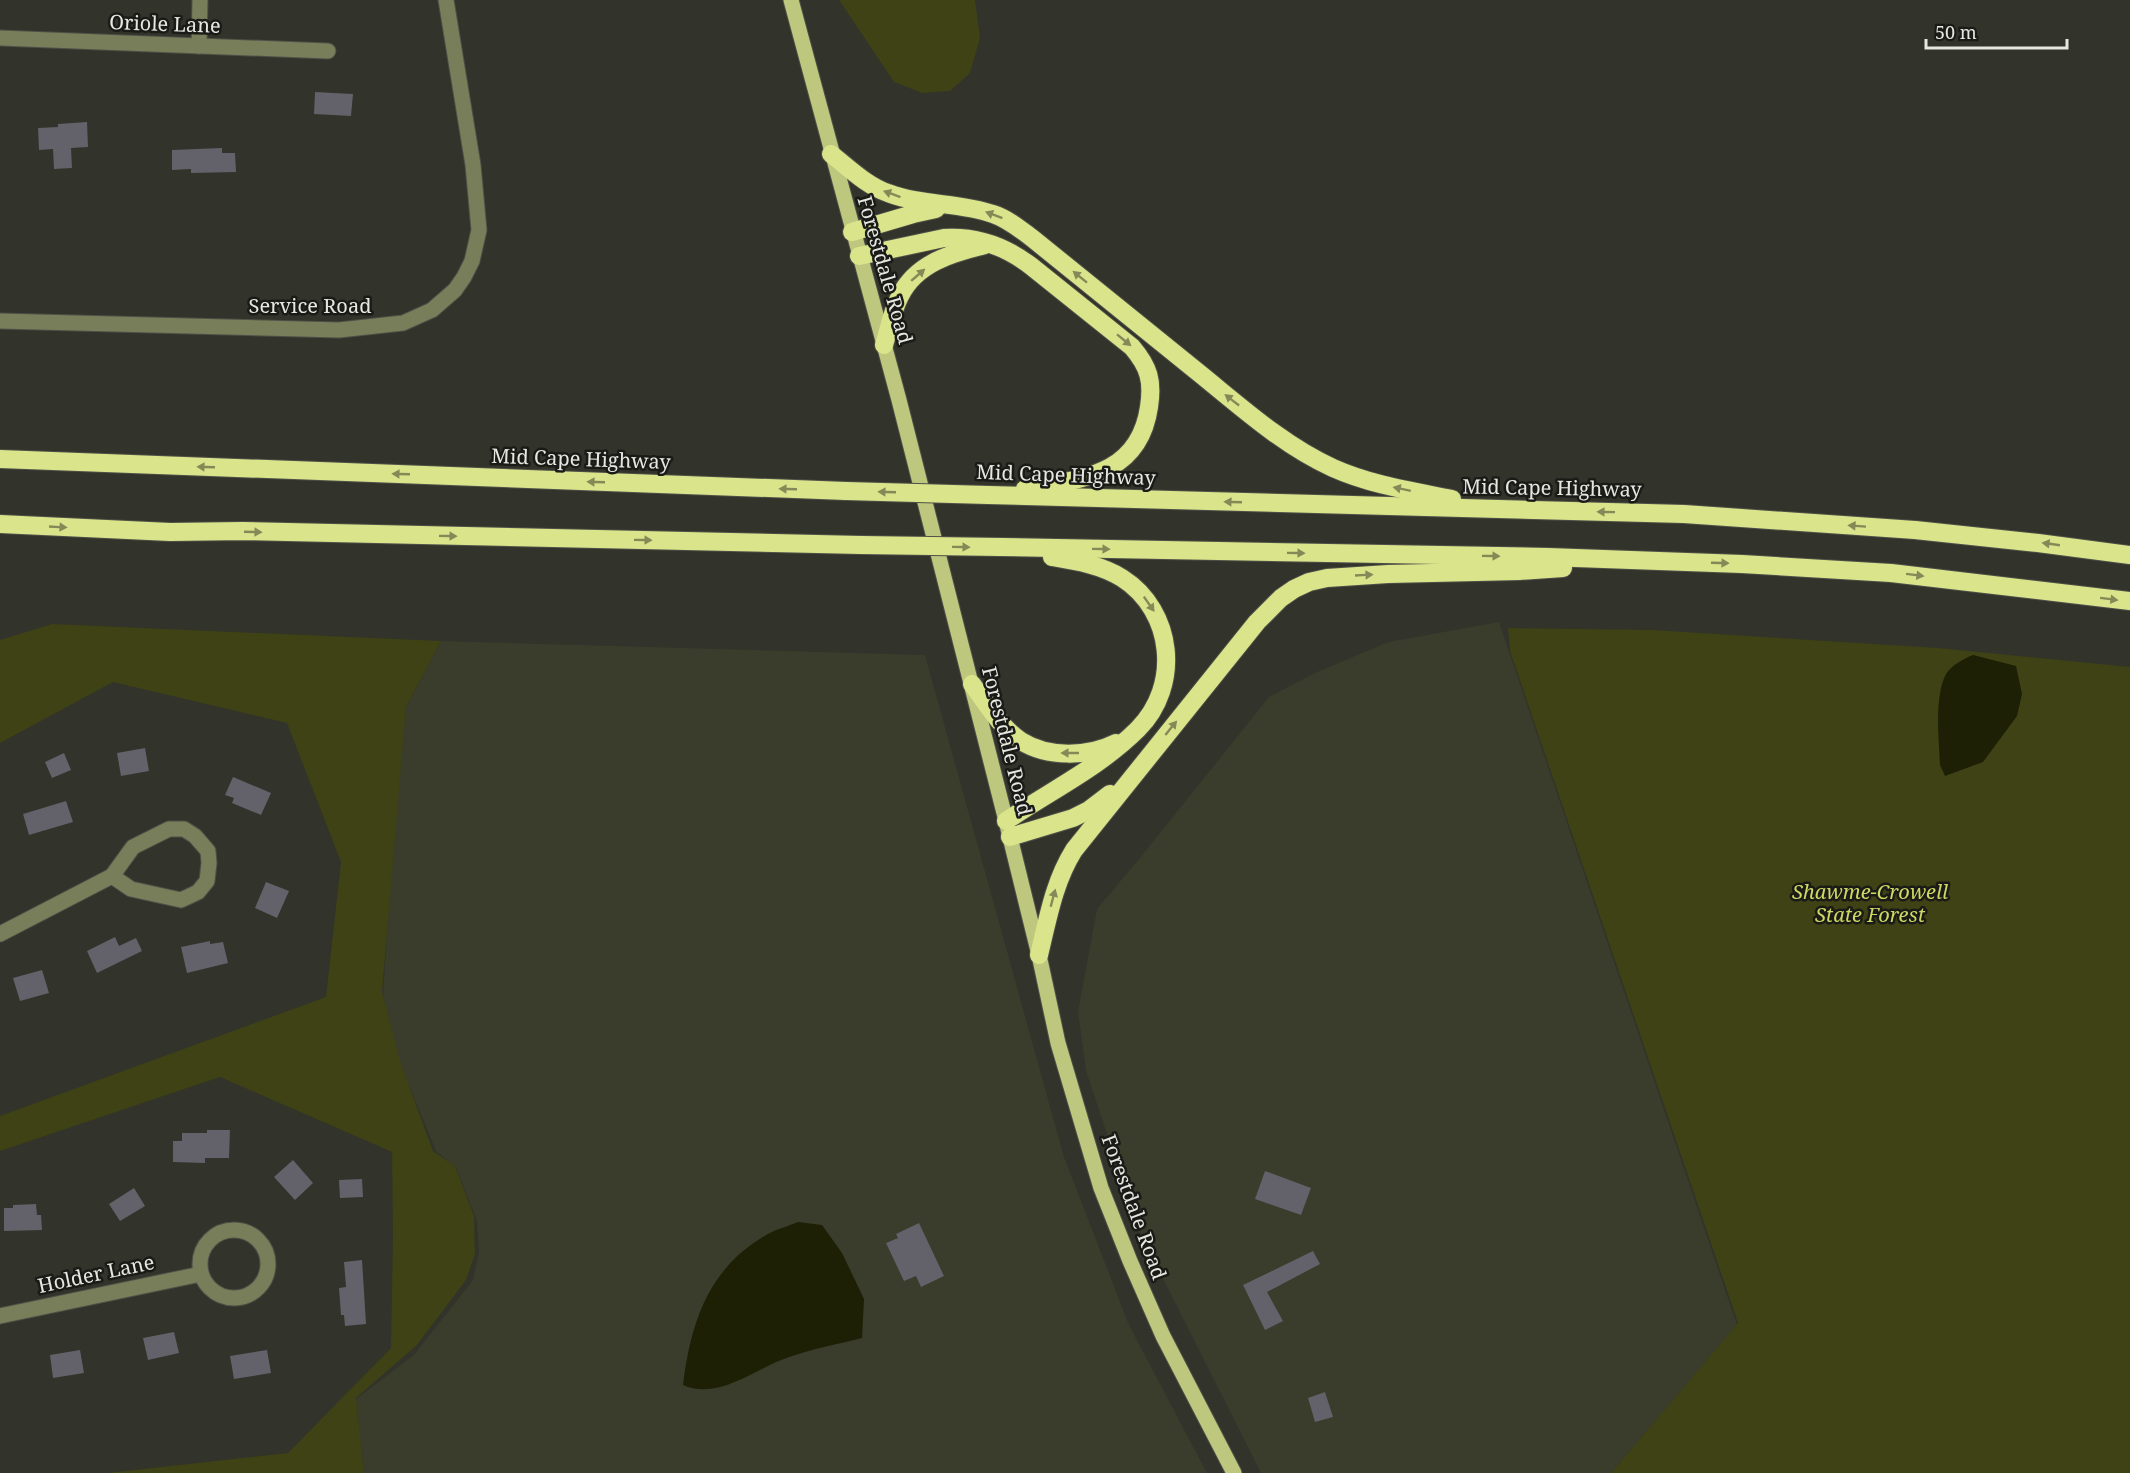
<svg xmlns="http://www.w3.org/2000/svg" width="2130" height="1473" viewBox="0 0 2130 1473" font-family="'Noto Serif',serif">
<rect width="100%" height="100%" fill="#32332a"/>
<g fill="#3a3c2c">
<polygon points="1499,622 1737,1325 1611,1473 1261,1473 1141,1235 1086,1071 1078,1012 1097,909 1139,859 1269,697 1315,673 1388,642"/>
<polygon points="441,641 925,655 1064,1157 1129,1325 1207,1473 364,1473 356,1399 414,1355 473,1280 479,1252 477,1221 456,1168 436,1151 398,1059 383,996 391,867 406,707"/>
</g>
<g fill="#3e4215">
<polygon points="839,0 975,0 980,38 970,73 950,91 922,93 894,82"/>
<polygon points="52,624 441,641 406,707 382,992 400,1061 433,1151 455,1166 474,1216 475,1254 466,1280 417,1345 356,1398 364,1473 108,1473 288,1453 391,1348 393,1235 392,1152 220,1077 0,1151 0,1116 326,997 341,862 287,723 113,682 0,743 0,640"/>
<polygon points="1508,628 1653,630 1938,648 2130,667 2130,1473 1611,1473 1738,1323 1510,651"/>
</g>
<g fill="#1d2004">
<path d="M 1973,655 L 2016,666 L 2022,694 L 2017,716 L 1983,762 L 1945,776 L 1940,765 C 1939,739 1934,697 1946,674 C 1952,665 1963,659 1973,655 Z"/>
<path d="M 798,1222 L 822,1225 L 842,1253 L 864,1299 L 862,1338 C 838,1344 812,1349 789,1357 C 756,1368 719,1401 683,1385 C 691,1321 709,1267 768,1234 C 777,1229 789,1226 798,1222 Z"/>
</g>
<g fill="#63616a">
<polygon points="315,92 353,94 351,116 314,114"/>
<polygon points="87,122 88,147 71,148 72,168 54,169 53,149 39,150 38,128 58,127 58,124"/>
<polygon points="222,148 222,153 235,153 236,172 191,173 191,169 172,170 172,150"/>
<polygon points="145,748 149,771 121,776 117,753"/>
<polygon points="64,753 71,770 52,778 45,762"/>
<polygon points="233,777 271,793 261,815 232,803 234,798 225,795"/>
<polygon points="66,801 73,822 29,835 23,814"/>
<polygon points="266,882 289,891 277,918 255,908"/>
<polygon points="115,937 119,946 136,938 142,951 97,973 87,951"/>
<polygon points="210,941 210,944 223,942 228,963 187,973 181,947"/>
<polygon points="42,970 49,993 20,1001 13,978"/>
<polygon points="207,1130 230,1130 229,1158 205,1158 205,1163 173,1162 173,1141 182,1141 182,1133 207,1133"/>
<polygon points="293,1160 313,1183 295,1200 274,1177"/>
<polygon points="1265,1171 1311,1188 1301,1215 1255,1199"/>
<polygon points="362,1179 363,1197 340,1198 339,1180"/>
<polygon points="134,1188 145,1206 120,1221 109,1204"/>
<polygon points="36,1204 37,1215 41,1215 42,1230 4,1231 4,1208 13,1208 13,1205"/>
<polygon points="919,1223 944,1276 921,1287 916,1276 904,1281 886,1243 898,1238 896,1234"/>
<polygon points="1313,1251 1320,1264 1267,1292 1283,1321 1265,1330 1243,1285"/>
<polygon points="362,1260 366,1324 345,1326 344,1315 341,1315 339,1288 346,1287 344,1262"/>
<polygon points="174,1332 179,1353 148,1360 143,1338"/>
<polygon points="80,1350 84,1373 53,1378 50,1355"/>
<polygon points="267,1350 271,1373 234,1379 230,1356"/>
<polygon points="1325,1392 1333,1417 1315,1422 1308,1398"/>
</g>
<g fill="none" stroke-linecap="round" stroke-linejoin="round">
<g stroke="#4f5047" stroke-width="17">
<g id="minor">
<polyline points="0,38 328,51"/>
<polyline points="199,46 200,0"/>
<polyline points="0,321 339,330 403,323 432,310 455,290 464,277 472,261 479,230 473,165 446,0"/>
<polygon points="169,829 184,829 195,836 208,851 209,863 207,881 198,892 181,900 131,889 112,876 133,847"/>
<polyline points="0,934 112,876"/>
<circle cx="234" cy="1264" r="34"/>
<polyline points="0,1316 201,1274"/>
</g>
</g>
<g stroke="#4f5047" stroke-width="17">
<polyline id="major" points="791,0 899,400 1006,821 1039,955 1058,1043 1101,1188 1130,1261 1163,1336 1234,1473"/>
</g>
<g stroke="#4f5047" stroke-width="20">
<g id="highway">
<path d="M 831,154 C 849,168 867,186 888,193 C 922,206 959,202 993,214 C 1008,219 1020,229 1032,238 C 1088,283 1144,328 1199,373 C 1241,407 1284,446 1333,468 C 1371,485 1412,491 1452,499"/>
<polyline points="852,232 913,214 936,209"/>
<path d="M 859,256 L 944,238 C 977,236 1005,246 1031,266 L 1132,347 C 1149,367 1153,381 1149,407 C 1139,476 1081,479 1025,489"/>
<path d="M 884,345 C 889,329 892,311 900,296 C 916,263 952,253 985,245"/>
<polyline points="0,459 846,491"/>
<polyline points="988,495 1684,514 1915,530 2038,543 2130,555"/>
<polyline points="0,524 170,532 243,531 861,545"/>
<polyline points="1001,547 1548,557 1742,564 1891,573 2130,601"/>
<path d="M 972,684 C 986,703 1001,728 1021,741 C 1048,758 1088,757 1116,743"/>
<path d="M 1006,821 C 1050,791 1100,767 1138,729 C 1181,686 1174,611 1122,578 C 1101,565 1076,561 1052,557"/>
<polyline points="1010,837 1073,818 1089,810 1110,794"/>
<path d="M 1039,955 C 1048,918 1054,882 1074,850 L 1257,622 L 1281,598 L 1294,589 L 1309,582 L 1327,578 L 1388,574 L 1519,571 L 1563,568"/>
</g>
</g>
<use href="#minor" stroke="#787d5a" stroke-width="15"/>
<use href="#major" stroke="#bec77e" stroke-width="15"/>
<use href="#highway" stroke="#dae48b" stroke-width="18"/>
<g stroke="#4f5047" stroke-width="20" stroke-linecap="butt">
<g id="highway-bridge">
<polyline points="846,491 988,495"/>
<polyline points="861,545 1001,547"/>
</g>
</g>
<use href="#highway-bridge" stroke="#dae48b" stroke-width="18"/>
</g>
<defs><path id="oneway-solid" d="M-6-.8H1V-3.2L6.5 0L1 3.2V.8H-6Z" transform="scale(1.5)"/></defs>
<g fill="#848a57">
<use href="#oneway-solid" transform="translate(892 194) rotate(-160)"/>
<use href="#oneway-solid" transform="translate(994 215) rotate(-159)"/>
<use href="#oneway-solid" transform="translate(918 275) rotate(-41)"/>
<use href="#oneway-solid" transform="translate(1080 277) rotate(-141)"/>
<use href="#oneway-solid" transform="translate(1124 340) rotate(39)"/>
<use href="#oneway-solid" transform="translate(1232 400) rotate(-142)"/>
<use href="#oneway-solid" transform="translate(206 467) rotate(-178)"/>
<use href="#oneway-solid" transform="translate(401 474) rotate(-178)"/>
<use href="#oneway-solid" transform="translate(596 482) rotate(-178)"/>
<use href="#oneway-solid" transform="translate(788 489) rotate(-178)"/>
<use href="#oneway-solid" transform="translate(1402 489) rotate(-168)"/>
<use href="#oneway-solid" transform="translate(887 492) rotate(-178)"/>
<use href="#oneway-solid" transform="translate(1233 502) rotate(-178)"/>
<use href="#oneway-solid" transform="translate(1606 512) rotate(-179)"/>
<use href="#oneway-solid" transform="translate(1857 526) rotate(-176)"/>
<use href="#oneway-solid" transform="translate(58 527) rotate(3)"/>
<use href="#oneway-solid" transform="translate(253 532) rotate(2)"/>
<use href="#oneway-solid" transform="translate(448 536) rotate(1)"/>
<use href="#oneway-solid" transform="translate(643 540) rotate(1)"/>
<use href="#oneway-solid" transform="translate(2051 544) rotate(-172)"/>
<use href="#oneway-solid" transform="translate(961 547) rotate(1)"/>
<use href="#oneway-solid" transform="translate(1101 549) rotate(1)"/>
<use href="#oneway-solid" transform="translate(1296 553) rotate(1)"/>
<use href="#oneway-solid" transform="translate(1491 556) rotate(1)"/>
<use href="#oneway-solid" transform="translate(1720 563) rotate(2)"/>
<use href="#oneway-solid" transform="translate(1364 575) rotate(-3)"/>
<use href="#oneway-solid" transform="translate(1915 575) rotate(7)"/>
<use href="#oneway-solid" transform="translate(2109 599) rotate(7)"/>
<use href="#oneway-solid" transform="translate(1149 604) rotate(55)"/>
<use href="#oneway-solid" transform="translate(1171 728) rotate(-51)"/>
<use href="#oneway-solid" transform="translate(1070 753) rotate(180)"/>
<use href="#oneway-solid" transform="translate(1053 898) rotate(-75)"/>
</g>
<g text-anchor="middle" stroke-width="5" stroke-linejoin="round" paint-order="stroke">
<g font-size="20" fill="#e6e7e1" stroke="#1a1b17">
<text transform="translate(165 24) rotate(2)" y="7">Oriole Lane</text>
<text transform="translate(885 270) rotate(74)" y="7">Forestdale Road</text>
<text x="310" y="313">Service Road</text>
<text transform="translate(581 459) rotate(2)" y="7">Mid Cape Highway</text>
<text transform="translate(1066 475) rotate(2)" y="7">Mid Cape Highway</text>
<text transform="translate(1552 488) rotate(1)" y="7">Mid Cape Highway</text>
<text transform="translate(1007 741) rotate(76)" y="7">Forestdale Road</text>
<text transform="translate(1134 1207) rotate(70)" y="7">Forestdale Road</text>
<text transform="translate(96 1274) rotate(-12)" y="7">Holder Lane</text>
</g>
<g font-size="20" font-style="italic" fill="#cdd962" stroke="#1a1b17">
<text x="1870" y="899">Shawme-Crowell<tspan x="1870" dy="23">State Forest</tspan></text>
</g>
</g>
<path d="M1926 39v9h141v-9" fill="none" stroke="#e6e7e1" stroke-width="3"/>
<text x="1935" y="39" font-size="18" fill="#e6e7e1" stroke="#1a1b17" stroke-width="4.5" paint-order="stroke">50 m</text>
</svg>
